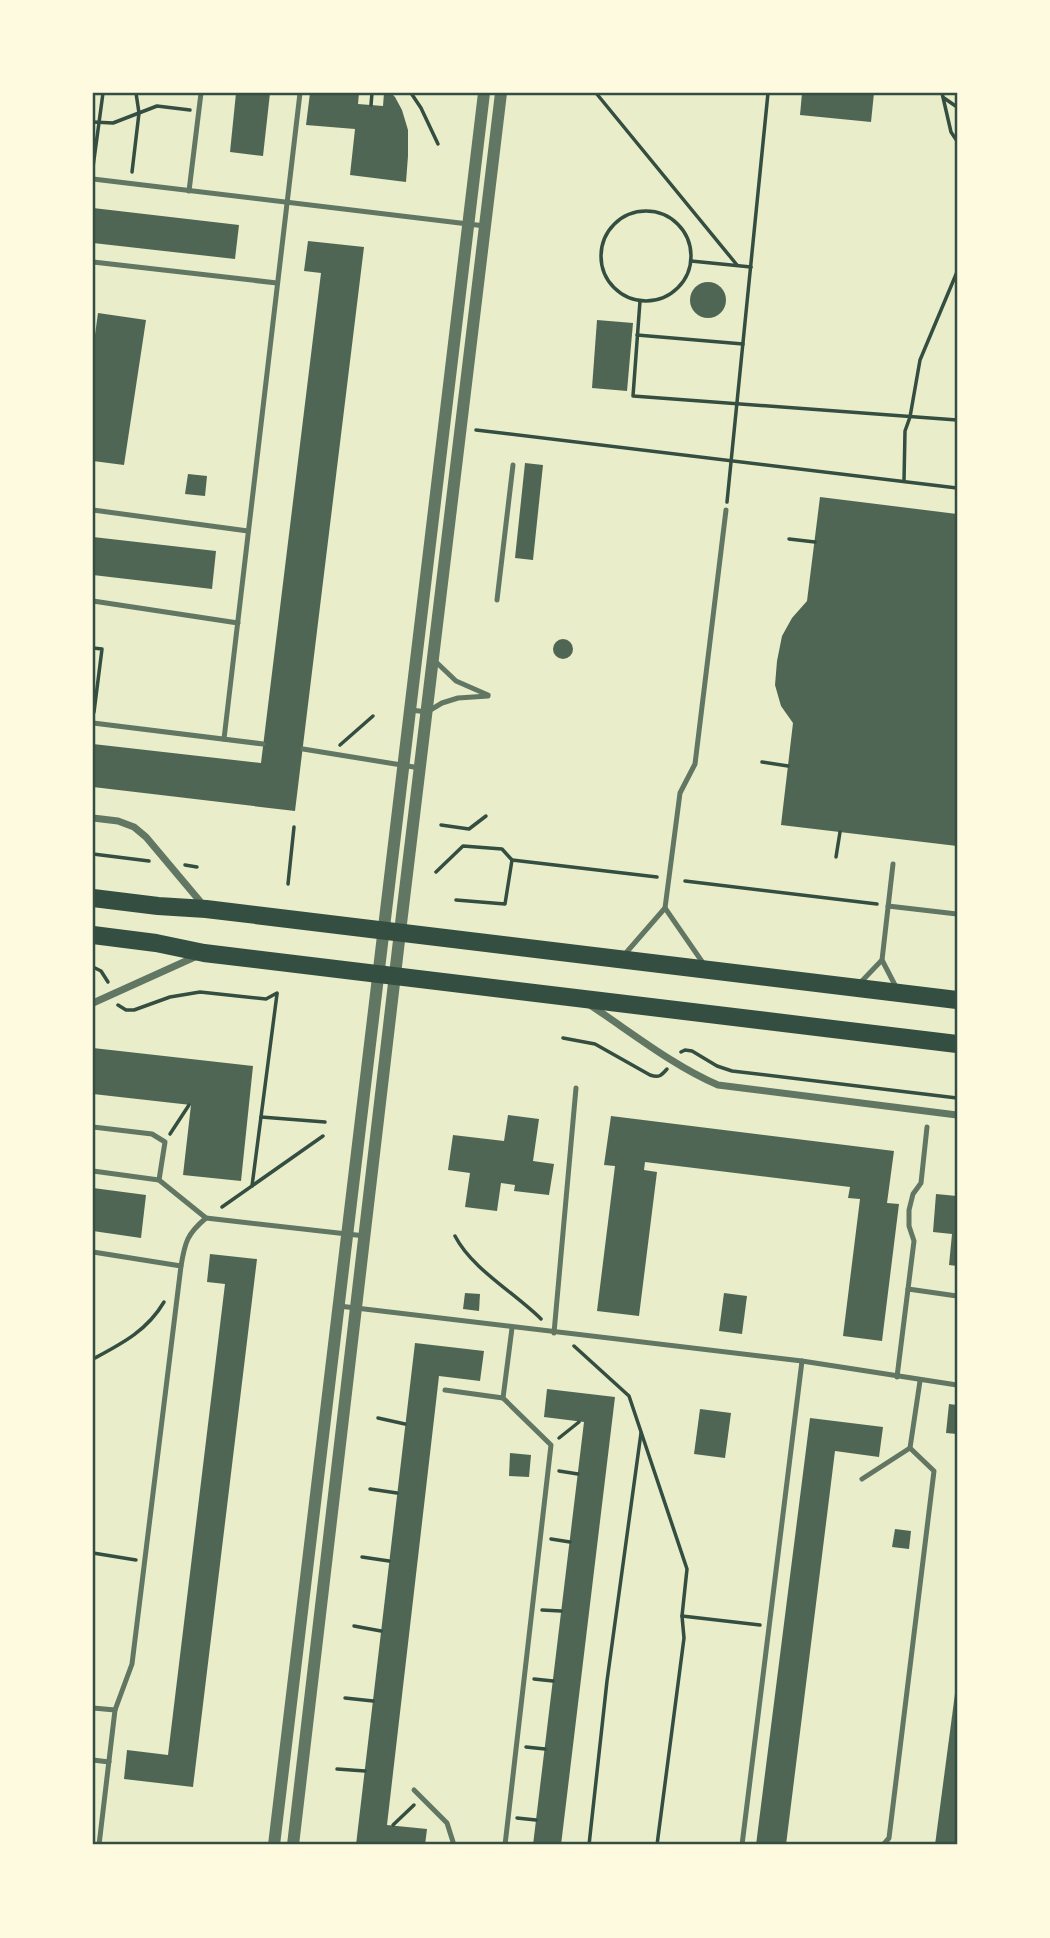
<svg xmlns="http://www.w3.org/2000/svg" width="1050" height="1938" viewBox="0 0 1050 1938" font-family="'Work Sans',sans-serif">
<rect width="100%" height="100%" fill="#e9edc9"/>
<g fill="#4f6655">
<polygon points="236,93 270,93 263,156 230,152"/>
<polygon points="310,93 359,93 358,104 383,106 384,93 391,93 395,97 402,110 408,130 408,156 406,182 350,175 355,129 306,125"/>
<polygon points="802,93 874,93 871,122 800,115"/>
<polygon points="93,208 239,225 235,259 93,243"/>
<polygon points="308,241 364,247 295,811 93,787 93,744 261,763 321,273 304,271"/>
<circle cx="708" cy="300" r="18"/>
<polygon points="98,313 146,320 124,465 93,461 93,349"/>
<polygon points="597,320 633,323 627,391 592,388"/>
<polygon points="525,463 543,465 533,560 515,558"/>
<polygon points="188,474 207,476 205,496 185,494"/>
<polygon points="820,497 957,514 957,846 781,825 793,723 781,706 775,685 777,661 782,636 792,618 807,601"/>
<polygon points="93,537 216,551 212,589 93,575"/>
<circle cx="563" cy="649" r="10"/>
<polygon points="93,1048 253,1066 241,1181 183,1175 191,1105 93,1094"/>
<polygon points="508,1115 539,1119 533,1161 554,1164 549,1195 514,1191 515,1185 501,1183 497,1211 465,1207 470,1173 448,1170 453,1135 504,1141"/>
<polygon points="611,1116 894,1151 887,1203 899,1204 882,1341 843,1336 860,1199 848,1198 850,1187 645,1162 644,1170 657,1172 639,1316 597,1311 615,1166 604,1165"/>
<polygon points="93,1188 146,1195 141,1238 93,1231"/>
<polygon points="936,1194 957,1196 957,1266 949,1265 952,1234 933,1232"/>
<polygon points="210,1254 257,1259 193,1787 124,1779 127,1750 168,1755 225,1284 207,1282"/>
<polygon points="465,1293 480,1294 479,1311 463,1309"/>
<polygon points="724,1293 747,1296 742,1334 719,1331"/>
<polygon points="415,1343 484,1351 480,1381 439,1376 387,1825 427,1829 425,1845 356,1845"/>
<polygon points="547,1389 615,1397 561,1845 533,1845 584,1422 544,1417"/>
<polygon points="949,1404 957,1405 957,1434 946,1433"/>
<polygon points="700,1409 731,1413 725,1458 694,1454"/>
<polygon points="810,1418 883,1427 879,1457 835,1451 786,1845 756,1845"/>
<polygon points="510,1453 531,1455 529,1477 509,1476"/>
<polygon points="895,1529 911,1531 909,1549 892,1547"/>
<polygon points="956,1686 957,1686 957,1845 935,1845"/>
</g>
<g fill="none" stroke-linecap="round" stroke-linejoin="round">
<g stroke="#344e41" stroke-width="3.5">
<polyline points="411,93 421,108 438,144"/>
<polyline points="596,93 737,265"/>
<polyline points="942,93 951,132 957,141"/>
<polyline points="944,98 957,107"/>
<polyline points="371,105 372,93"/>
<polyline points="93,122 113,123 157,106 190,110"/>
<polyline points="93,167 103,93"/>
<polyline points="132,172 139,113 136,93"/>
<circle cx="646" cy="256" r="45"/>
<polyline points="691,261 751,267"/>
<polyline points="640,301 633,396 957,420"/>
<polyline points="637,335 743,344"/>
<polyline points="476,430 957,488"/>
<polyline points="904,481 905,431 910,417 920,360 957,272"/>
<polyline points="727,502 768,93"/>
<polyline points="789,539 815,542"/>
<polyline points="93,648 102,649 94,712"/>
<polyline points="340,745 373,716"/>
<polyline points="762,762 788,766"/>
<polyline points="441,825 469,829 486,816"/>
<polyline points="93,854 149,861"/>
<polyline points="836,857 840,832"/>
<polyline points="185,865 197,867"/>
<polyline points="436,872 463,846 502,849 512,860"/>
<polyline points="685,881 877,904"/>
<polyline points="288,884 294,827"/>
<polyline points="456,900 505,904 512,860 657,877"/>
<polyline points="93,967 101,971 108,982"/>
<polyline points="118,1005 126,1010 134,1010 170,997 200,992 266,999 277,993"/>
<path d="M 563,1038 L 595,1044 L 650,1075 C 659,1078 661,1076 667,1069"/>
<polyline points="681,1052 685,1050 692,1051 717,1066 732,1071 957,1098"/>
<polyline points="261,1117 325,1122"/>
<polyline points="170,1134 189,1105"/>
<polyline points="252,1186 277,994"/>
<polyline points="222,1207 323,1136"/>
<path d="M 455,1236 C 472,1269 515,1293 541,1319"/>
<polyline points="574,1346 629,1396 687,1569 682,1616 684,1638 657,1845"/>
<path d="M 93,1359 C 121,1344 147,1331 164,1302"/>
<polyline points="378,1418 405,1424"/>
<polyline points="559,1438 579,1422"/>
<polyline points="559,1471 578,1474"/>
<polyline points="370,1489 397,1493"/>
<polyline points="551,1539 570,1542"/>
<polyline points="93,1553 136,1560"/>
<polyline points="362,1557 389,1561"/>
<polyline points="542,1610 561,1611"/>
<polyline points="682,1616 760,1625"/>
<polyline points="354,1626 381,1631"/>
<polyline points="534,1679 553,1681"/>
<polyline points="345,1698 373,1701"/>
<polyline points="526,1747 545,1749"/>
<polyline points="337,1769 365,1771"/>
<polyline points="517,1818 536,1820"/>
<polyline points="393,1825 414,1805"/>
<polyline points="589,1845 607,1681 641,1433"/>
</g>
<g stroke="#617663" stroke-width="5">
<polyline points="93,179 485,226"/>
<polyline points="189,191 201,93"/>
<polyline points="93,262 277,283"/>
<polyline points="93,510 248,531"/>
<polyline points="497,600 513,465"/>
<polyline points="93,601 238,623"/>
<polyline points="435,661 456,681 488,695"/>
<polyline points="411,710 427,712 442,703 458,698 488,696"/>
<polyline points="93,723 263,744"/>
<polyline points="224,739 300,93"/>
<polyline points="303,749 420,768"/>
<polyline points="893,864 882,960 896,987"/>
<polyline points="888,906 957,914"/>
<polyline points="665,908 703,963"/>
<polyline points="625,954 665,908 680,793 695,764 726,510"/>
<polyline points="860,983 882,960"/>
<polyline points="93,1127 152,1134 165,1142 159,1180"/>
<polyline points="93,1171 159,1180 206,1218 365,1236"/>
<path d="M 93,1252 L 181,1266 C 185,1242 187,1234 206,1218"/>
<polyline points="908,1289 957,1296"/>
<polyline points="339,1306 802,1361 957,1385"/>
<polyline points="554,1333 576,1088"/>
<polyline points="897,1377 914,1241 909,1226 909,1210 913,1194 921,1183 927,1127"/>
<polyline points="445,1390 503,1398"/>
<polyline points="862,1479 910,1448"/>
<polyline points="93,1708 115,1710"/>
<polyline points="93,1760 109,1762"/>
<polyline points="414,1790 447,1823 454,1845"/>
<polyline points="99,1845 115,1710 132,1664 181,1266"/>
<polyline points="505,1845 551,1445 503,1398 512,1328"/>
<polyline points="742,1845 802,1361"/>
<polyline points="883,1845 889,1838 934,1471 910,1448 920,1381"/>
</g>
<g stroke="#617663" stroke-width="7">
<polyline points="93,818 118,821 134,827 146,837 204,906"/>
<polyline points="93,1003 197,956"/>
<path d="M 590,1005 C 631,1032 672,1065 718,1085 L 957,1115"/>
</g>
<g stroke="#617663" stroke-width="12">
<polyline points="274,1845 484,93"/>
<polyline points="293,1845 400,932 501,93"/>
</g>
<g stroke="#344e41" stroke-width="18">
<polyline points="93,898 158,906 206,909 957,1000"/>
<polyline points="93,935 156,943 204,953 957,1044"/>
</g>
</g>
<rect width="1050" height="1938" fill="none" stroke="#fefae0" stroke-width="189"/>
<rect x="94" y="94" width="862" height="1749" fill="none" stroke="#344e41" stroke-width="2.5"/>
</svg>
